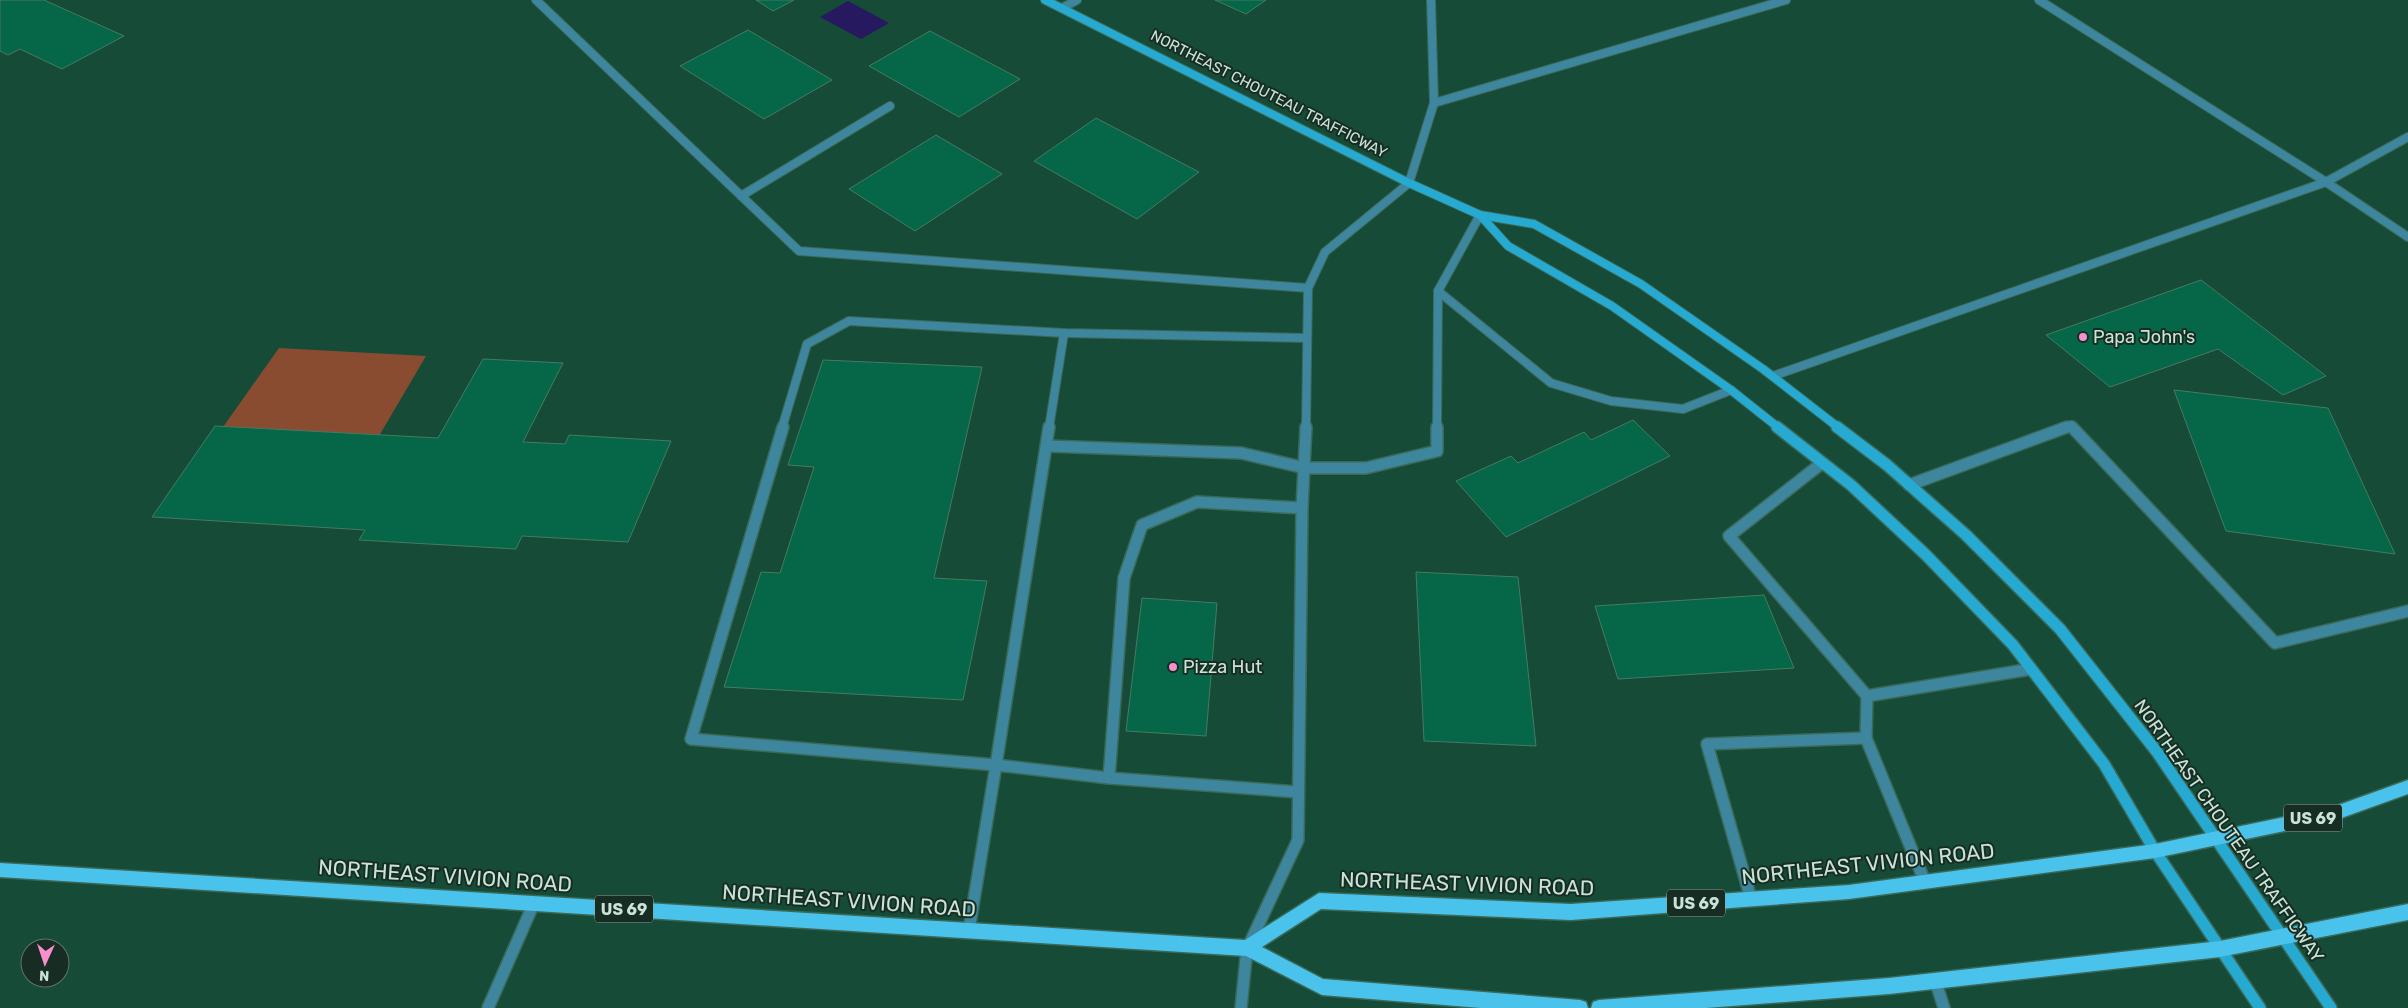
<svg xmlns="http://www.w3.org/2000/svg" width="2408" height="1008" viewBox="0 0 2408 1008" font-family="Rubik,sans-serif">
<rect width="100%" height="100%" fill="#164b37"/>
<polygon fill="#894c31" points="279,348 426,356 379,436 223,427"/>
<polygon fill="#26195f" points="848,1 889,23 861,39 820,17"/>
<g fill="#056648" stroke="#477a63">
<polygon points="0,0 44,0 124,36 62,69 20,49 8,55 0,51"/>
<polygon points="756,0 794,0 773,11"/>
<polygon points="1215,0 1266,0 1246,14"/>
<polygon points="748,30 832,80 764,119 680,66"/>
<polygon points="930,31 1020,79 959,117 869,66"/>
<polygon points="1096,118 1199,172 1137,219 1034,161"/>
<polygon points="936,135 1002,174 915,231 849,189"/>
<polygon points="2201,280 2326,376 2283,395 2218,349 2110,387 2046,335"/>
<polygon points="483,359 563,363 523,442 565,444 569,435 671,441 628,542 522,536 516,549 359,540 365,530 152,517 215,426 438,438"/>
<polygon points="823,360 982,367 934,578 987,581 963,700 724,687 761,572 780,573 814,467 788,465"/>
<polygon points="2174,390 2328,408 2395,554 2226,531"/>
<polygon points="1633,420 1670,456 1506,537 1456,481 1511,456 1518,463 1584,432 1591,440"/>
<polygon points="1416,572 1518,577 1536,746 1424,741"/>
<polygon points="1764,595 1794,668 1618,679 1595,606"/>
<polygon points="1142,598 1217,603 1206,736 1126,731"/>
</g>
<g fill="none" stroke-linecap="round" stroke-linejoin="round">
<g stroke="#3a6957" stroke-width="10">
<g id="lane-far1">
<polyline points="536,0 799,251 1308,288 1306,428"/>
<polyline points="2039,0 2326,182 2408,237"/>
<polyline points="1062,8 1077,0"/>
<polyline points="1434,103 1786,0"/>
<polyline points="741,196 890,106"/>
<polyline points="1308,288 1325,252 1409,183 1434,103 1431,0"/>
<polyline points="1438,291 1551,383 1611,401 1683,409 1731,390"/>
<polyline points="1773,376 2326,182 2408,137"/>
<polyline points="782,428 807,344 849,321 1064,333 1307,338"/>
<polyline points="1049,428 1064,333"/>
<polyline points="1437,428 1438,291 1480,215"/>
<polyline points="2063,428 2071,425 2074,428"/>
</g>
</g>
<g stroke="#3a6957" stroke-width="14">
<g id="lane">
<polyline points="783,427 691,739 996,765 969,930"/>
<polyline points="1049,427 996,765 1109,778"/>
<polyline points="2072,427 2275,643 2408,611"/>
<polyline points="1047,446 1241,453 1305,468 1366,468 1437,451 1437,427"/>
<polyline points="1822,463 1729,536 1867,696 2031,669"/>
<polyline points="1909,485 2067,427"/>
<polyline points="1867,696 1866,738 1925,882"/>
<polyline points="1298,792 1109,778 1124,578 1142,525 1197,502 1302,508"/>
<polyline points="1751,899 1707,744 1866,738"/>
<polyline points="1248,947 1298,840 1302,508 1306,427"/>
<polyline points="1935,980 1944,1008"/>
</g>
</g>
<g stroke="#3a6957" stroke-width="14">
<g id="street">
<polyline points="488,1008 534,903"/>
<polyline points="1241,1008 1247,948"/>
</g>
</g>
<g stroke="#3a6957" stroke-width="10">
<g id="secondary-far1">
<polyline points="1045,0 1409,183 1480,215 1534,224 1641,284 1763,369 1839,428"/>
<polyline points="1480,215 1508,246 1612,306 1731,390 1779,428"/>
</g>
</g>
<g stroke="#3a6957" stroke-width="14">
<g id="secondary">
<polyline points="1777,427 1851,485 1926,555 2013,645 2104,764 2155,851 2260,1008"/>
<polyline points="1837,427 1887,465 1966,535 2060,629 2157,752 2331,1008"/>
</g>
</g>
<g stroke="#3a6957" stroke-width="3">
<g id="primary">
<polygon points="2408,780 2408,794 2333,821 2155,858 1849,899 1571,920 1321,909 1262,947 1323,979 1580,1000 1586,1002 1588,1008 1481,1008 1322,995 1246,956 0,877 0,863 1245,940 1319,893 1571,904 1849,885 2155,844 2333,807"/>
<polygon points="2408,904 2408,920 2220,957 1889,994 1706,1008 1591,1008 1593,1002 1599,1000 1889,978 2220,941"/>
</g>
</g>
<use href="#lane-far1" stroke="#3e859e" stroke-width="8"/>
<use href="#lane" stroke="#3e859e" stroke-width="11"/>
<use href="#street" stroke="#3e859e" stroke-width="11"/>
<use href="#secondary-far1" stroke="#26aad2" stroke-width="8"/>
<use href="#secondary" stroke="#26aad2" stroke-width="11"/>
<use href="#primary" fill="#49c3ec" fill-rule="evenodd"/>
</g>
<g fill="#f790cd" stroke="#172c23" stroke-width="2">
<circle cx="2083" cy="337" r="5"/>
<circle cx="1173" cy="667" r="5"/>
</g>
<g text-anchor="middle" stroke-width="4" stroke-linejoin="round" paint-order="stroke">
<g font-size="15" fill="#c9e3d6" stroke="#172c23">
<text transform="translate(1269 94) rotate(27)" y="5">NORTHEAST CHOUTEAU TRAFFICWAY</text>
</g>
<g fill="#172c23" stroke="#94aca0" stroke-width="1">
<rect x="2284" y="804.5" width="58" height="27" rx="4"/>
<rect x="1667" y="889.5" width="58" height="27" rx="4"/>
<rect x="595" y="895.5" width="58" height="27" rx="4"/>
</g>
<g font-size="16" font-weight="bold" fill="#c9e3d6">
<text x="2313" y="824">US 69</text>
<text x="1696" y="909">US 69</text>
<text x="624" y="915">US 69</text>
</g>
<g font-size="18" fill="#c9e3d6" stroke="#172c23" text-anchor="start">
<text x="2093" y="343">Papa John's</text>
<text x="1183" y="673">Pizza Hut</text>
</g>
<g font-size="18" fill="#c9e3d6" stroke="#172c23">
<text transform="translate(2229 831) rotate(55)" y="6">NORTHEAST CHOUTEAU TRAFFICWAY</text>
</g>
<g font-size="21" fill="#c9e3d6" stroke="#172c23">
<text transform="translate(1868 864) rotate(-6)" y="7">NORTHEAST VIVION ROAD</text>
<text transform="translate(445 876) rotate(4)" y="7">NORTHEAST VIVION ROAD</text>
<text transform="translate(1467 884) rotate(2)" y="7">NORTHEAST VIVION ROAD</text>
<text transform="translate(849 901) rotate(4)" y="7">NORTHEAST VIVION ROAD</text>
</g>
</g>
<g transform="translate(45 963) rotate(183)"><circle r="24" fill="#172c23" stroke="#5e756b"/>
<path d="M0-4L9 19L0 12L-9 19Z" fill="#f790cd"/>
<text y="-8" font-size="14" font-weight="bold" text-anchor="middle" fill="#c9e3d6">N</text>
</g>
</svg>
